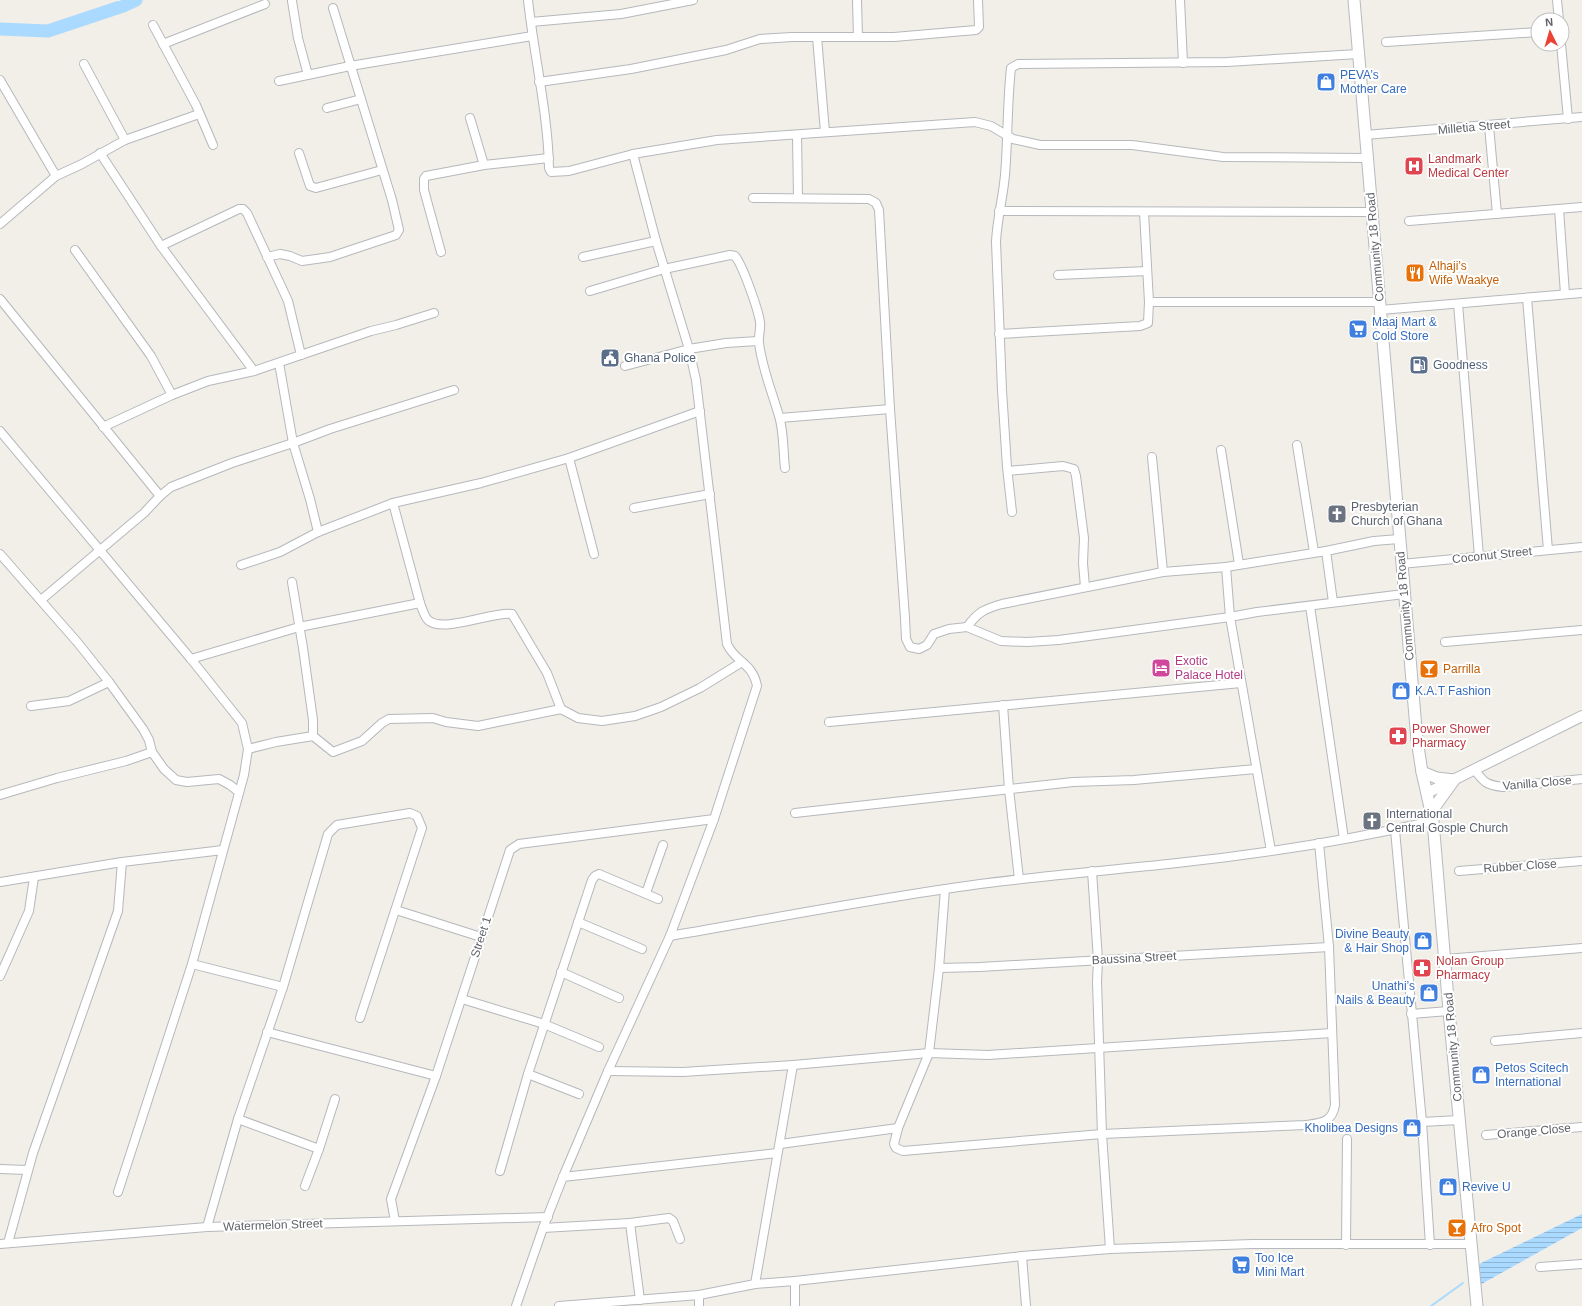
<svg xmlns="http://www.w3.org/2000/svg" width="1582" height="1306" viewBox="0 0 1582 1306" font-family="Arial,sans-serif">
<defs>
<pattern id="water-rules" width="6" height="5" patternUnits="userSpaceOnUse"><rect width="6" height="5" fill="#aadaff"/><path d="M0 2.5h6" fill="none" stroke="#8eb4d2"/></pattern>
</defs>
<rect width="100%" height="100%" fill="#f1efe8"/>
<polygon fill="url(#water-rules)" points="1582,1214 1582,1228 1478,1286 1477,1265"/>
<g fill="none" stroke-linecap="round" stroke-linejoin="round">
<polyline stroke="#aadaff" stroke-width="2" points="1431,1306 1463,1283"/>
<polyline stroke="#aadaff" stroke-width="13" points="0,29 48,31 123,6 136,0"/>
<g stroke="#b5b8bc" stroke-width="10">
<g id="minor">
<path d="M 528,0 C 534,55 548,114 549,168 L 551,172 L 569,171 L 633,154 L 717,140 L 975,122 L 991,126 L 1013,139 L 1040,145 L 1132,145 L 1223,157 L 1367,158"/>
<polyline points="857,0 858,37"/>
<polyline points="1180,0 1183,63"/>
<polyline points="1557,0 1559,20"/>
<polyline points="292,1 298,38 308,75"/>
<polyline points="531,22 621,14 693,0"/>
<polyline points="153,25 196,105 213,145"/>
<polyline points="817,37 825,132"/>
<polyline points="1386,42 1538,32"/>
<polyline points="163,44 265,4"/>
<polyline points="1561,44 1568,119"/>
<polyline points="84,64 125,140"/>
<polyline points="0,80 56,176"/>
<polyline points="279,81 350,66 532,36"/>
<polyline points="539,82 631,69 726,50 760,39 792,37 894,37 976,30 979,27 978,0"/>
<polyline points="327,108 361,99"/>
<polyline points="470,118 484,165"/>
<polyline points="1489,126 1497,214"/>
<polyline points="797,135 798,198"/>
<polyline points="1365,135 1582,117"/>
<polyline points="100,153 161,246 254,371"/>
<polyline points="299,153 310,186 316,188 382,170"/>
<path d="M 753,198 L 869,199 L 876,203 L 879,210 L 890,409 L 905,618 L 906,639 L 910,647 L 919,649 L 927,645 L 934,634 L 949,629 L 967,627 C 978,612 984,609 1002,604 L 1163,572 L 1226,567 L 1326,551 L 1374,541 L 1399,539"/>
<polyline points="1559,209 1565,294"/>
<polyline points="999,211 1372,212"/>
<polyline points="1409,221 1582,207"/>
<polyline points="0,224 56,176 82,164 125,140 199,114"/>
<polyline points="161,246 239,209 243,209 247,213 288,301 301,355"/>
<polyline points="75,250 151,356 172,395"/>
<polyline points="441,252 424,190 424,179 426,176 484,165 549,158"/>
<polyline points="267,257 280,254 290,256 302,261 330,257 396,235 399,230 392,200 333,8"/>
<polyline points="583,257 656,241"/>
<polyline points="1058,275 1147,271"/>
<path d="M 590,291 L 664,269 L 730,255 L 735,256 C 743,266 758,309 760,322 C 761,329 758,336 759,343 C 762,368 772,392 779,416 C 784,432 783,451 785,468"/>
<polyline points="1527,298 1548,550"/>
<polyline points="0,299 160,496"/>
<polyline points="1149,302 1380,302"/>
<polyline points="1458,304 1479,556"/>
<polyline points="1380,310 1582,293"/>
<polyline points="999,334 1140,326 1148,323 1149,302 1144,212"/>
<polyline points="279,363 293,443 310,499 318,532"/>
<polyline points="625,366 689,349 726,343 758,341"/>
<polyline points="780,418 890,409"/>
<polyline points="103,427 172,395 208,381 254,371 371,331 396,325 434,313"/>
<polyline points="0,431 191,659 242,723 248,749 244,775 192,964 118,1192"/>
<polyline points="1297,445 1314,552"/>
<polyline points="1221,450 1239,564"/>
<polyline points="1152,457 1163,572"/>
<polyline points="569,458 594,554"/>
<polyline points="1008,471 1063,466 1074,469 1076,476 1084,538 1083,563 1085,587"/>
<path d="M 393,503 L 420,603 C 422,608 424,616 428,620 C 443,634 493,611 512,614 L 547,673 L 561,709"/>
<polyline points="634,508 710,494"/>
<path d="M 1012,512 L 1007,467 L 1002,390 L 996,242 C 997,219 1003,198 1005,175 C 1008,140 1007,104 1011,68 L 1018,64 L 1227,62 L 1358,54"/>
<polyline points="1326,551 1333,602"/>
<polyline points="0,554 78,643 109,682 143,729 149,740 152,752 164,769 176,780 187,782 219,779 230,785 239,792"/>
<polyline points="1401,564 1582,547"/>
<polyline points="241,565 280,552 318,532 393,503 481,483 569,458 700,411"/>
<polyline points="1226,567 1230,617 1271,851"/>
<polyline points="292,582 303,648 313,720 313,736"/>
<polyline points="41,600 144,513 160,496 171,487 232,463 293,443 330,429 454,390"/>
<polyline points="1310,606 1344,839"/>
<polyline points="967,627 1001,641 1027,642 1059,640 1230,617 1257,612 1404,594"/>
<polyline points="1445,642 1582,630"/>
<polyline points="191,659 299,627 420,603"/>
<polyline points="1003,705 1009,789 1019,879"/>
<polyline points="31,706 69,701 109,682"/>
<polyline points="829,722 1241,683"/>
<polyline points="248,749 276,742 313,736 333,752 362,741 382,723 389,719 433,718 446,722 478,726 561,709 578,718 602,721 635,716 661,707 700,688 742,662"/>
<path d="M 1475,770 C 1484,783 1487,785 1503,787 L 1582,779"/>
<polyline points="0,795 57,778 126,761 152,752"/>
<polyline points="795,813 1073,782 1134,780 1256,769"/>
<polyline points="1395,830 1422,1122 1430,1245"/>
<polyline points="1092,871 1098,960 1097,982 1102,1134 1110,1249"/>
<polyline points="1459,871 1582,861"/>
<polyline points="0,882 122,862 223,850"/>
<path d="M 945,889 L 939,968 L 929,1053 L 898,1128 L 894,1144 L 896,1148 L 903,1151 L 1102,1134 L 1305,1125 C 1321,1123 1332,1123 1335,1105 L 1329,947 L 1319,843"/>
<polyline points="646,893 663,845"/>
<polyline points="396,910 481,937"/>
<polyline points="578,922 642,949"/>
<path d="M 670,936 C 775,918 881,897 988,883 C 1050,875 1114,870 1177,863 C 1263,854 1349,840 1433,821"/>
<polyline points="1445,959 1582,948"/>
<polyline points="192,964 283,987"/>
<polyline points="939,968 980,967 1329,947"/>
<polyline points="561,972 619,998"/>
<polyline points="0,976 29,911 34,877"/>
<polyline points="462,999 544,1024 599,1047"/>
<polyline points="1411,1014 1449,1011"/>
<polyline points="267,1032 436,1076"/>
<polyline points="1495,1041 1582,1033"/>
<polyline points="608,1071 683,1072 793,1065 929,1053 988,1055 1332,1033"/>
<polyline points="528,1074 579,1094"/>
<polyline points="238,1119 319,1149"/>
<polyline points="1422,1122 1459,1120"/>
<polyline points="1486,1135 1582,1127"/>
<polyline points="780,1144 898,1128"/>
<polyline points="0,1169 27,1170"/>
<polyline points="500,1171 528,1074 592,880 595,876 599,874 658,899"/>
<polyline points="563,1177 777,1153"/>
<polyline points="305,1186 319,1149 335,1099"/>
<polyline points="395,1221 391,1199 436,1076 510,850 519,844 714,819"/>
<polyline points="207,1227 238,1119 283,987 328,834 337,825 410,813 417,816 422,828 360,1018"/>
<polyline points="543,1228 630,1223"/>
<polyline points="8,1243 33,1153 118,911 122,862"/>
<polyline points="0,1244 207,1227 548,1217"/>
<polyline points="1346,1245 1347,1139"/>
<polyline points="1022,1256 1026,1306"/>
<polyline points="1540,1267 1582,1264"/>
<polyline points="755,1284 793,1065"/>
<polyline points="699,1295 699,1306"/>
<polyline points="640,1300 630,1223 669,1218 673,1221 680,1239"/>
<path d="M 516,1306 L 543,1228 L 563,1177 L 608,1071 L 670,936 L 714,819 L 757,686 C 753,663 735,662 727,644 L 696,380 L 689,349 L 656,241 L 633,154"/>
<polyline points="559,1306 699,1295 755,1284 795,1281 1022,1256 1110,1249 1252,1244 1471,1244"/>
<polyline points="795,1306 795,1281"/>
</g>
</g>
<g stroke="#b5b8bc" stroke-width="12">
<polyline id="tertiary" points="1427,793 1582,716"/>
</g>
<g stroke="#b6babf" stroke-width="13">
<g id="secondary">
<polyline points="1354,0 1417,740 1422,772 1433,821 1449,1011 1477,1306"/>
<polyline points="1422,772 1437,778 1454,780"/>
<polyline points="1431,812 1454,780"/>
</g>
</g>
<use href="#minor" stroke="#fff" stroke-width="8"/>
<use href="#tertiary" stroke="#fff" stroke-width="10"/>
<use href="#secondary" stroke="#fff" stroke-width="11"/>
</g>
<defs>
<g id="shop-square" transform="scale(1)"><rect x="-9" y="-9" width="18" height="18" rx="4" fill="#3f7fe0" stroke="#fff"/><path d="M-5-2.5h2.3a2.7 3.5 0 0 1 5.4 0H5L5.5 6h-11ZM-1.5-2.5h3a1.5 2.3 0 0 0-3 0Z" fill="#fff"/></g>
<g id="hospital-square" transform="scale(1)"><rect x="-9" y="-9" width="18" height="18" rx="4" fill="#e0444e" stroke="#fff"/><path d="M-5-5h3v3.5h4V-5h3V5h-3V1.5h-4V5h-3Z" fill="#fff"/></g>
<g id="restaurant-square" transform="scale(1)"><rect x="-9" y="-9" width="18" height="18" rx="4" fill="#e8710a" stroke="#fff"/><path d="M-5-6h1v4h1v-4h1v4h1v-4h1v5L-1.5 .5V6h-2V.5L-5-1ZM5-6V6H3V1.5H1.5Q1.5-4 5-6Z" fill="#fff"/></g>
<g id="supermarket-square" transform="scale(1)"><rect x="-9" y="-9" width="18" height="18" rx="4" fill="#3f7fe0" stroke="#fff"/><path d="M-6-5.5h2.5l.6 2H6L4.5 2H-2.5L-4.4-4H-6ZM-1.5 3.2a1.3 1.3 0 1 0 .1 0ZM3 3.2a1.3 1.3 0 1 0 .1 0Z" fill="#fff"/></g>
<g id="civic-square" transform="scale(1)"><rect x="-9" y="-9" width="18" height="18" rx="4" fill="#5c6f8a" stroke="#fff"/><path d="M-.6-6.5H3V-4.5H.6V-3L4-1V1h2V6H-6V1h2V-1L-.6-3ZM-1.2 2.5V6h2.4V2.5Z" fill="#fff"/></g>
<g id="fuel-square" transform="scale(1)"><rect x="-9" y="-9" width="18" height="18" rx="4" fill="#5c6f8a" stroke="#fff"/><path d="M-5.5-6h7V0h2V4h1.3V-2.5L3-4.5l.8-.8L6-3V5H2.5V1h-1V6h-7ZM-4.2-4.7v3.2H.2V-4.7Z" fill="#fff"/></g>
<g id="church-square" transform="scale(1)"><rect x="-9" y="-9" width="18" height="18" rx="4" fill="#6b7280" stroke="#fff"/><path d="M-1.2-6h2.4v3.5h3.3v2.4h-3.3V6h-2.4V-.1h-3.3v-2.4h3.3Z" fill="#fff"/></g>
<g id="hotel-square" transform="scale(1)"><rect x="-9" y="-9" width="18" height="18" rx="4" fill="#d1479c" stroke="#fff"/><path d="M-6-4.5h1.5V1H6V5H4.5V3h-9V5H-6ZM-4 0a1.8 1.8 0 1 1 3.6 0ZM.5 0V-2.5h3Q6-2.5 6 0Z" fill="#fff"/></g>
<g id="bar-square" transform="scale(1)"><rect x="-9" y="-9" width="18" height="18" rx="4" fill="#e8710a" stroke="#fff"/><path d="M-6-5H6L.8 .8V4.5H3.5V6h-7V4.5H-.8V.8Z" fill="#fff"/></g>
<g id="pharmacy-square" transform="scale(1)"><rect x="-9" y="-9" width="18" height="18" rx="4" fill="#e0444e" stroke="#fff"/><path d="M-2-6h4v4h4v4h-4v4h-4v-4h-4v-4h4Z" fill="#fff"/></g>
</defs>
<g fill-rule="evenodd">
<use href="#shop-square" x="1326" y="82"/>
<use href="#hospital-square" x="1414" y="166"/>
<use href="#restaurant-square" x="1415" y="273"/>
<use href="#supermarket-square" x="1358" y="329"/>
<use href="#civic-square" x="610" y="358"/>
<use href="#fuel-square" x="1419" y="365"/>
<use href="#church-square" x="1337" y="514"/>
<use href="#hotel-square" x="1161" y="668"/>
<use href="#bar-square" x="1429" y="669"/>
<use href="#shop-square" x="1401" y="691"/>
<use href="#pharmacy-square" x="1398" y="736"/>
<use href="#church-square" x="1372" y="821"/>
<use href="#shop-square" x="1423" y="941"/>
<use href="#pharmacy-square" x="1422" y="968"/>
<use href="#shop-square" x="1429" y="993"/>
<use href="#shop-square" x="1481" y="1075"/>
<use href="#shop-square" x="1412" y="1128"/>
<use href="#shop-square" x="1448" y="1187"/>
<use href="#bar-square" x="1457" y="1228"/>
<use href="#supermarket-square" x="1241" y="1265"/>
</g>
<g text-anchor="middle" stroke-width="4" stroke-linejoin="round" paint-order="stroke">
<g font-size="12" fill="#366cbe" stroke="#fff" text-anchor="start">
<text x="1340" y="79">PEVA’s<tspan x="1340" dy="14">Mother Care</tspan></text>
<text x="1372" y="326">Maaj Mart &amp;<tspan x="1372" dy="14">Cold Store</tspan></text>
<text x="1415" y="695">K.A.T Fashion</text>
<text x="1409" y="938" text-anchor="end">Divine Beauty<tspan x="1409" dy="14">&amp; Hair Shop</tspan></text>
<text x="1415" y="990" text-anchor="end">Unathi’s<tspan x="1415" dy="14">Nails &amp; Beauty</tspan></text>
<text x="1495" y="1072">Petos Scitech<tspan x="1495" dy="14">International</tspan></text>
<text x="1398" y="1132" text-anchor="end">Kholibea Designs</text>
<text x="1462" y="1191">Revive U</text>
<text x="1255" y="1262">Too Ice<tspan x="1255" dy="14">Mini Mart</tspan></text>
</g>
<g font-size="12" fill="#5f6368" stroke="#fff">
<text transform="translate(1474 127) rotate(-5)" y="4">Milletia Street</text>
<text transform="translate(1375 247) rotate(-95)" y="4">Community 18 Road</text>
<text transform="translate(1492 555) rotate(-6)" y="4">Coconut Street</text>
<text transform="translate(1405 606) rotate(-95)" y="4">Community 18 Road</text>
<text transform="translate(1537 783) rotate(-5)" y="4">Vanilla Close</text>
<text transform="translate(1520 866) rotate(-4)" y="4">Rubber Close</text>
<text transform="translate(481 937) rotate(-72)" y="4">Street 1</text>
<text transform="translate(1134 958) rotate(-3)" y="4">Baussina Street</text>
<text transform="translate(1453 1047) rotate(-95)" y="4">Community 18 Road</text>
<text transform="translate(1534 1131) rotate(-5)" y="4">Orange Close</text>
<text transform="translate(273 1225) rotate(-2)" y="4">Watermelon Street</text>
</g>
<g font-size="12" fill="#be3a42" stroke="#fff" text-anchor="start">
<text x="1428" y="163">Landmark<tspan x="1428" dy="14">Medical Center</tspan></text>
<text x="1412" y="733">Power Shower<tspan x="1412" dy="14">Pharmacy</tspan></text>
<text x="1436" y="965">Nolan Group<tspan x="1436" dy="14">Pharmacy</tspan></text>
</g>
<g font-size="12" fill="#c56008" stroke="#fff" text-anchor="start">
<text x="1429" y="270">Alhaji’s<tspan x="1429" dy="14">Wife Waakye</tspan></text>
<text x="1443" y="673">Parrilla</text>
<text x="1471" y="1232">Afro Spot</text>
</g>
<g font-size="12" fill="#4e5e75" stroke="#fff" text-anchor="start">
<text x="624" y="362">Ghana Police</text>
<text x="1433" y="369">Goodness</text>
</g>
<g font-size="12" fill="#5b616d" stroke="#fff" text-anchor="start">
<text x="1351" y="511">Presbyterian<tspan x="1351" dy="14">Church of Ghana</tspan></text>
<text x="1386" y="818">International<tspan x="1386" dy="14">Central Gosple Church</tspan></text>
</g>
<g font-size="12" fill="#b23c85" stroke="#fff" text-anchor="start">
<text x="1175" y="665">Exotic<tspan x="1175" dy="14">Palace Hotel</tspan></text>
</g>
</g>
<g transform="translate(1550 32) rotate(355)"><circle r="19" fill="#ffffff" stroke="#bfc1c3"/>
<path d="M0-3L7 15L0 10L-7 15Z" fill="#ea4335"/>
<text y="-6" font-size="11" font-weight="bold" text-anchor="middle" fill="#5f6368">N</text>
</g>
</svg>
